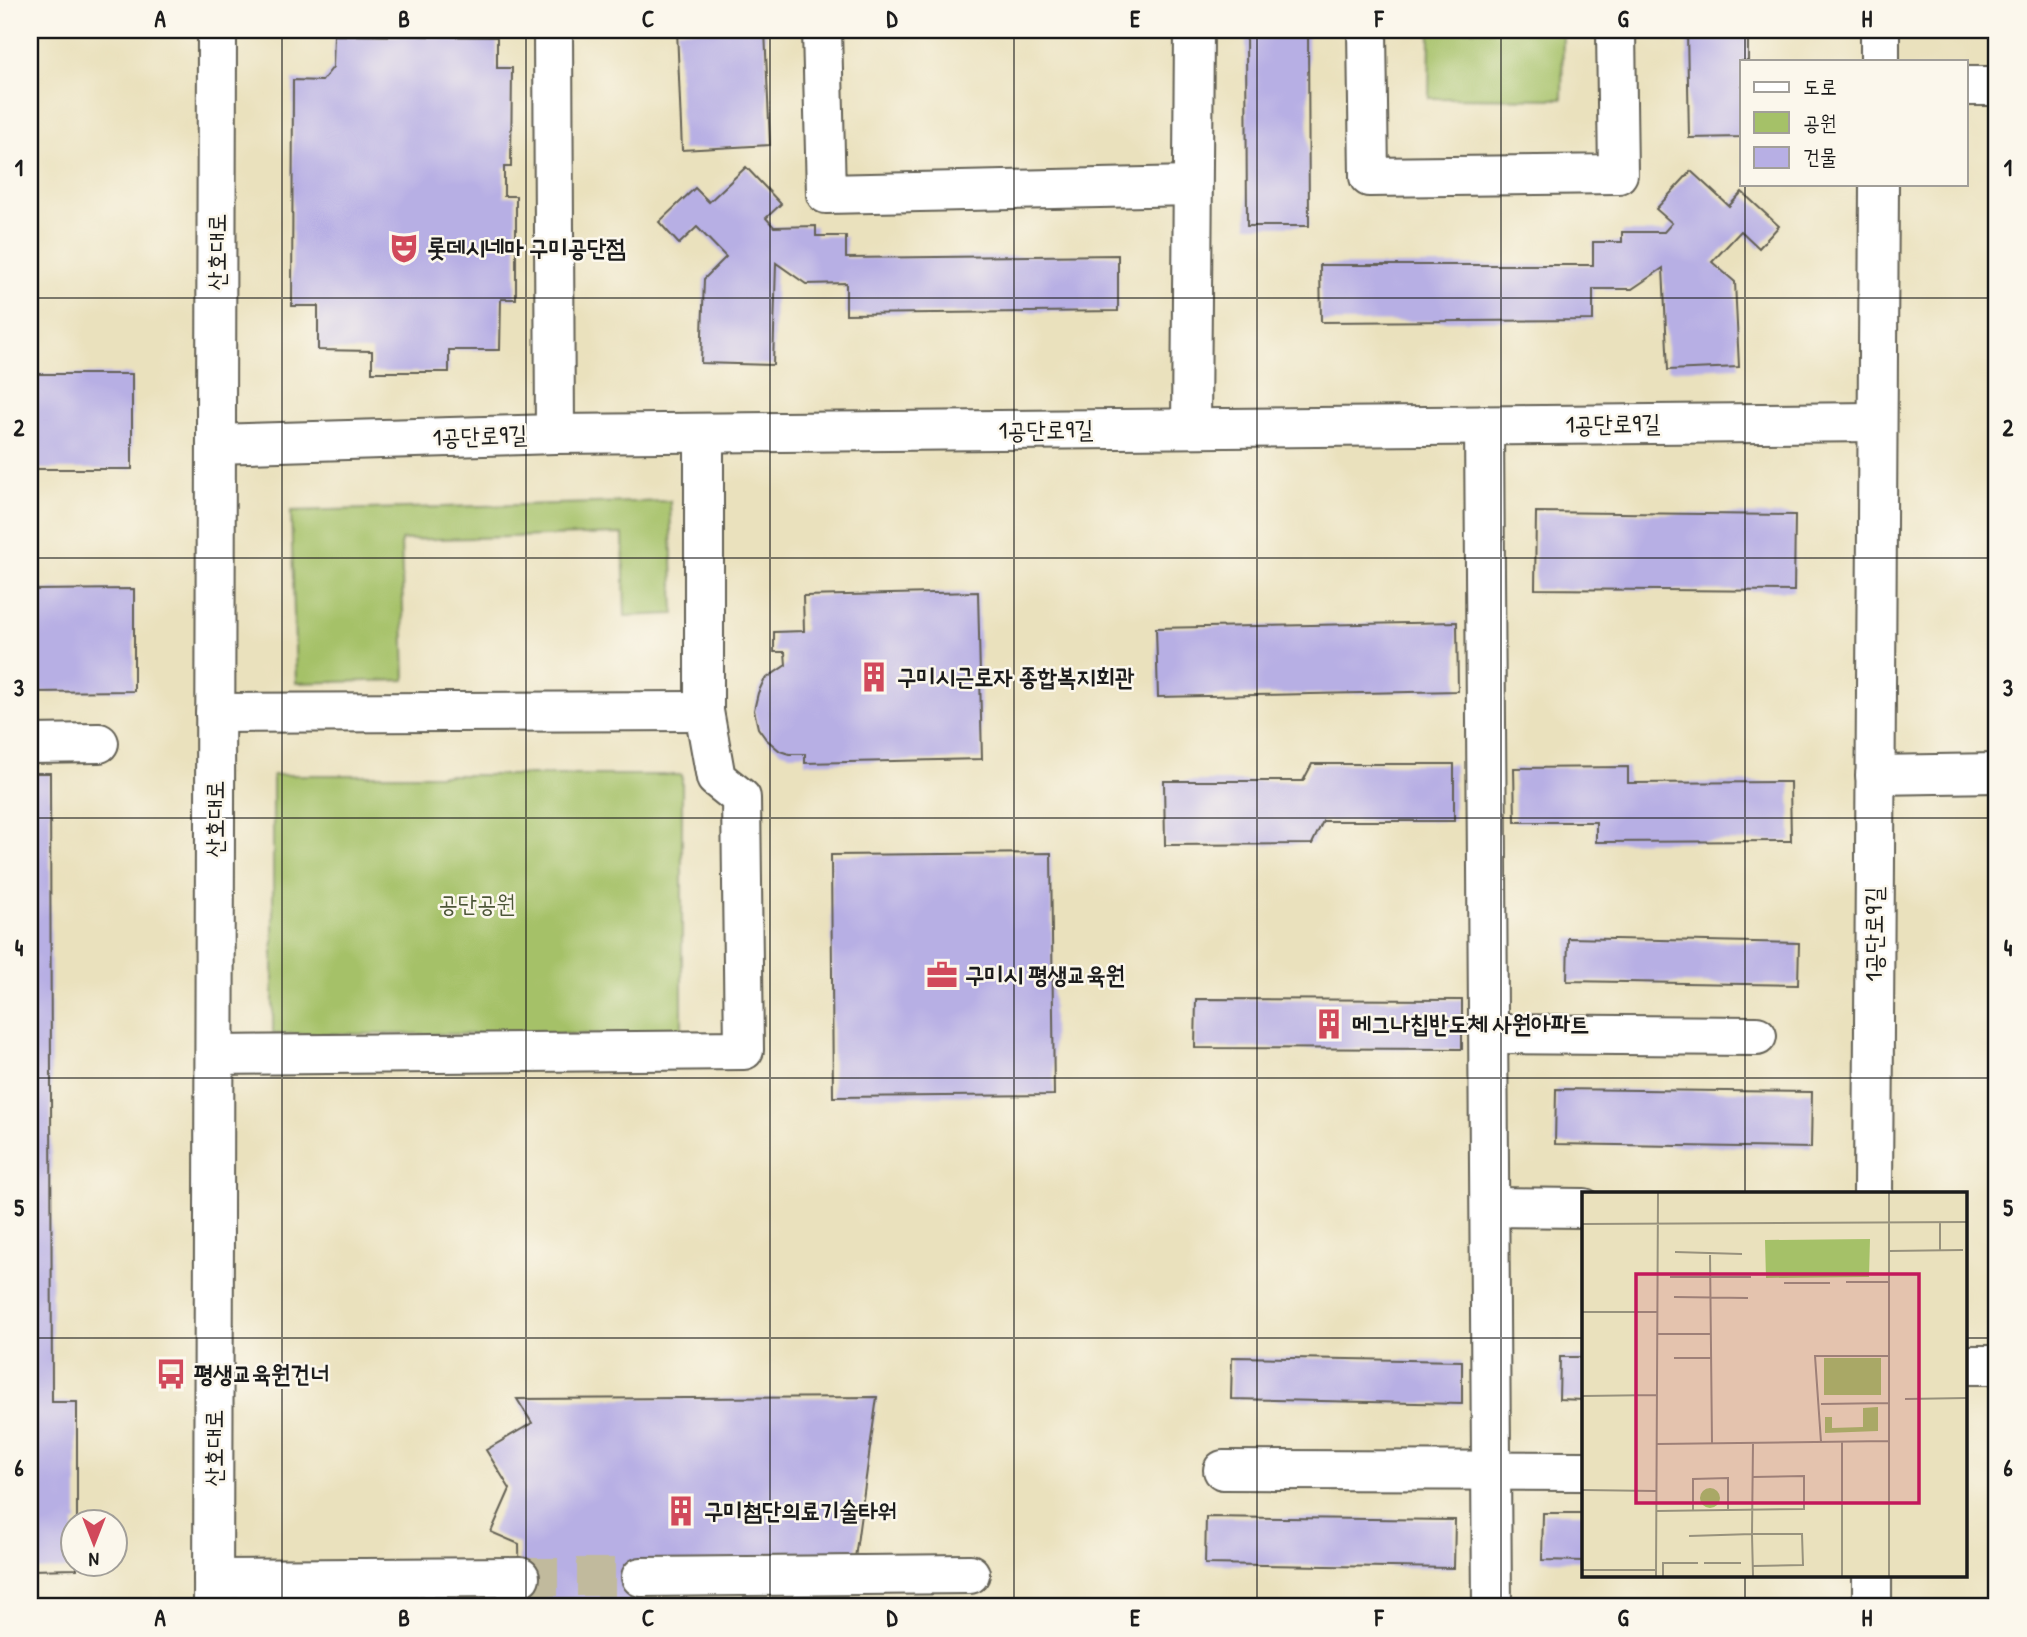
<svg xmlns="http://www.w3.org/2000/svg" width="2027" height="1637" viewBox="0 0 2027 1637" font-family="'Patrick Hand','Poor Story',sans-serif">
<rect width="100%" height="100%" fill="#fbf7ec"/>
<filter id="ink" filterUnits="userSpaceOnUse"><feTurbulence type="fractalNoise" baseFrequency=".0143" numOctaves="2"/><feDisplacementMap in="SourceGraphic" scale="14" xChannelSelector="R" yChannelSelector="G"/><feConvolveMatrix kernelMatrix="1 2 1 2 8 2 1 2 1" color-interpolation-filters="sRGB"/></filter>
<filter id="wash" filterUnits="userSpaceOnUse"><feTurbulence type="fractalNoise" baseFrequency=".00686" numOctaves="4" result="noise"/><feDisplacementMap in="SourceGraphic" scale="28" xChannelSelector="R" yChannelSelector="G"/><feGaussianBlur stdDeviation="1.57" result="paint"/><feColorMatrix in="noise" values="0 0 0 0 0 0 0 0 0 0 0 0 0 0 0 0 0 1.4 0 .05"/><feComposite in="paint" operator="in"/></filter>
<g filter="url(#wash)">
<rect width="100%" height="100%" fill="#eae1bd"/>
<g fill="#a5c168" stroke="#606e42" stroke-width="2">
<polygon points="1430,30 1563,30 1562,99 1429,98"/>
<polygon points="670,501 674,614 625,616 623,534 401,540 405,680 296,683 291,511"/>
<rect x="273" y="775" width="409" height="259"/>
</g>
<g id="blocks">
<g fill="#b7afe4">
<polygon points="677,30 765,30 770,145 682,150"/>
<polygon points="1246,30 1308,30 1309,226 1247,226"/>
<polygon points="1687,30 1748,30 1748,61 1742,61 1742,137 1689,138"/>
<polygon points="334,35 497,37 497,68 512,68 511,167 504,167 504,196 516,196 516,299 501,299 500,350 449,350 449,372 372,372 372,351 318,350 318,306 292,306 293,80 322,81 333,67"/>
<polygon points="746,167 781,204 766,218 774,227 816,226 816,236 846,236 846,258 1118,255 1118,311 846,314 846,283 806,284 776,263 773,365 701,363 704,279 726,257 697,227 679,244 659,222 695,188 709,202"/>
<polygon points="1691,171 1729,206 1742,192 1779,226 1759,248 1741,231 1712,262 1735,282 1739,367 1668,370 1663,268 1632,289 1593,289 1593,320 1321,322 1320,265 1593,265 1593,242 1622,242 1622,232 1664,232 1672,223 1656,209"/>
<rect x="30" y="374" width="102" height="95"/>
<polygon points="1536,512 1795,515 1794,591 1535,589"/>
<polygon points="134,589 134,691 30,692 30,590"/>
<polygon points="978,592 982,759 805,763 805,754 789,754 780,751 766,739 758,728 754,710 758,693 764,680 786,665 785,652 774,652 774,632 804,631 803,596"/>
<polygon points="1457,622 1458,691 1158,697 1156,628"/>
<polygon points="1312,764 1454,764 1454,821 1323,821 1312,844 1165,845 1164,781 1303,781"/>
<polygon points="1628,767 1628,783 1790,782 1791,841 1596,842 1596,822 1515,822 1514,768"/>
<polygon points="30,773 50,773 52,1402 77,1402 77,1522 74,1522 74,1564 77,1564 77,1569 30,1570"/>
<polygon points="1051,853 1054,1095 833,1097 831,855"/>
<polygon points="1568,938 1799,943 1798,985 1567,981"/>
<polygon points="1196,999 1462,1000 1462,1049 1195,1048"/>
<polygon points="1556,1089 1812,1092 1811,1148 1555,1144"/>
<polygon points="1232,1357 1462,1361 1462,1404 1231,1399"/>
<polygon points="1560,1357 1584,1357 1584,1400 1559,1399"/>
<polygon points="877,1397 855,1558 641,1577 641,1607 520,1607 519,1544 491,1532 510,1489 486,1450 532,1423 517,1399"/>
<polygon points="1543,1513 1584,1513 1584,1561 1542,1560"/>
<polygon points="1206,1517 1455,1520 1454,1568 1205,1564"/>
</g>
</g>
</g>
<g filter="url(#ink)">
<use href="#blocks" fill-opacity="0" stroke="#646154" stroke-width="2"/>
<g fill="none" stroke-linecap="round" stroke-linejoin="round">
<polyline stroke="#c1ba9d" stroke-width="38" stroke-dasharray="38 19" stroke-linecap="butt" points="520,1577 641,1577"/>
<g stroke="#646154" stroke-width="42">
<g id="minor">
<polyline points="553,30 555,434"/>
<polyline points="822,30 826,194 1192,186"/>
<polyline points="1367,30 1369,177 1618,174 1616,30"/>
<polyline points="1880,61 1880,30"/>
<polyline points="1966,86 1997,86"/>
<polyline points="1484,425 1492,1607"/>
<polyline points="1191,428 1194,30"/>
<polyline points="216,444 555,434 1877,422"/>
<polyline points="215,713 704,711"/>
<polyline points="30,744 99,743"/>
<polyline points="1875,775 1997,773"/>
<polyline points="1489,1034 1757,1036"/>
<polyline points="215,1055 744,1050 741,798 716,778 704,711 704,433"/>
<polyline points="1873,1194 1879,184"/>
<polyline points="1490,1207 1584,1208"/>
<polyline points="1966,1365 1997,1365"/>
<polyline points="1223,1470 1584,1471"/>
<polyline points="641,1577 970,1574"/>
<polyline points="213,1579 520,1577"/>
<polyline points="213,1607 217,30"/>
<polyline points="1872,1607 1872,1576"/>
</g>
</g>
<use href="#minor" stroke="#fff" stroke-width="38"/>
</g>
</g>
<path fill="none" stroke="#1c1c1c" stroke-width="2" stroke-opacity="0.55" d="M 282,30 L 282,1607M 526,30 L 526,1607M 770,30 L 770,1607M 1014,30 L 1014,1607M 1257,30 L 1257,1607M 1501,30 L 1501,1607M 1745,30 L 1745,61M 1745,184 L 1745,1194M 30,298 L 1997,298M 30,558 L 1997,558M 30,818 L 1997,818M 30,1078 L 1997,1078M 30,1338 L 1584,1338M 1966,1338 L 1997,1338M 1745,1576 L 1745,1607"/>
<defs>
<g id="theatre-bare" transform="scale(2.415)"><path d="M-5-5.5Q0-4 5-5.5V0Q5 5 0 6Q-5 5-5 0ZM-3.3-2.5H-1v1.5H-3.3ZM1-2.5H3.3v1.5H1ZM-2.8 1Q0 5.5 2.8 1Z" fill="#d1495b" stroke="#fbf7ec" stroke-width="2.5" paint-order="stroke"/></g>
<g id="building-bare" transform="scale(2.415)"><path d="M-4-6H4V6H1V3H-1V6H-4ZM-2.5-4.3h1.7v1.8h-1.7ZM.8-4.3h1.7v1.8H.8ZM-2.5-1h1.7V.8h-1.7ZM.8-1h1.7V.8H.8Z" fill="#d1495b" stroke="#fbf7ec" stroke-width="2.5" paint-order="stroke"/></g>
<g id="office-bare" transform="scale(2.415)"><path d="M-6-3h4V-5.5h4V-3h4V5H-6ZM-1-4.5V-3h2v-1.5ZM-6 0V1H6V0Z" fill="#d1495b" stroke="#fbf7ec" stroke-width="2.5" paint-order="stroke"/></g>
<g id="bus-bare" transform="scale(2.415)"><path d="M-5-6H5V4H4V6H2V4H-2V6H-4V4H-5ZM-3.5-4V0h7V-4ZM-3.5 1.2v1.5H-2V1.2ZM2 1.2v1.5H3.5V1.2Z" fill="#d1495b" stroke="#fbf7ec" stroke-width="2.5" paint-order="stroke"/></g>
</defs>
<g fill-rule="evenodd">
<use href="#theatre-bare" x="404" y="248"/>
<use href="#building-bare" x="874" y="677"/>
<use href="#office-bare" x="942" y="975"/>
<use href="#building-bare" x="1329" y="1024"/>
<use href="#bus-bare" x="171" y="1374"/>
<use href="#building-bare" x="681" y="1511"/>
</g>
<g text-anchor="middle" stroke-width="5" stroke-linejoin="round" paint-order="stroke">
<g font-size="24" font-weight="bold" fill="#1c1c1c" stroke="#fbf7ec" text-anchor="start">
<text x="427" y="256">롯데시네마 구미공단점</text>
<text x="897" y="685">구미시근로자 종합복지회관</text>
<text x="965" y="983">구미시 평생교육원</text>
<text x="1352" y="1032">메그나칩반도체 사원아파트</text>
<text x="194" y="1382">평생교육원건너</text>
<text x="704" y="1519">구미첨단의료기술타워</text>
</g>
<g font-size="24" fill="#1c1c1c" stroke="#fbf7ec">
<text transform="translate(217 252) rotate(-90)" y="8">산호대로</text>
<text transform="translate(1613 424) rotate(-1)" y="8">1공단로9길</text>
<text transform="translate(1046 430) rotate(-1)" y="8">1공단로9길</text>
<text transform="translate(480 436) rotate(-2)" y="8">1공단로9길</text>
<text transform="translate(215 819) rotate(-90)" y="8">산호대로</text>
<text transform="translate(1874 934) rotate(-90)" y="8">1공단로9길</text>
<text transform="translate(214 1448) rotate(-90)" y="8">산호대로</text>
</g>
<g font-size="24" fill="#4c5637" stroke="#fbf7ec">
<text x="477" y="912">공단공원</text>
</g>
</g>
<g transform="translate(1582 1192)">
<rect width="385" height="385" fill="#eae1bd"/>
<path d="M 288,47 L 287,85 L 184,86 L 183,48 ZM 242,166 L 299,166 L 299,203 L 242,203 ZM 296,215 L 296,239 L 243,241 L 243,225 L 250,225 L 250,236 L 281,235 L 281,216 ZM118 306a10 10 0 1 1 20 0a10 10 0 1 1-20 0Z" fill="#a5c168"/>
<path fill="none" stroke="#98927d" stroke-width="2" d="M 358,30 L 358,59M 0,32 L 385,30M 307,59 L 381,58M 93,60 L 160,62M 128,61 L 130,251M 88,85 L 169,85M 264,90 L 307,90M 202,91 L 248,91M 92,105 L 166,106M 0,120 L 75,120M 75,142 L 129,142M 92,166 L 129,166M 0,204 L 75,203M 323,207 L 385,206M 239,212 L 307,211M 239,250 L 233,164 L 307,164M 260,250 L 260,384M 75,252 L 307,249M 0,298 L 74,299M 74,319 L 222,317 L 222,284 L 170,285M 111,319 L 111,287 L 146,286 L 146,319M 107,344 L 170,342 L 171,251M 122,371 L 159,371M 171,374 L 221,373 L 220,342 L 170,342 L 171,384M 0,378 L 74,378M 74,384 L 76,1M 81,384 L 81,371 L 116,371M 307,384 L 307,1"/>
<path fill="#c2185b" fill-opacity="0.15" stroke="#c2185b" stroke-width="3.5" d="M 54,82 L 337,82 L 337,311 L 54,311 Z"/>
<rect width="385" height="385" fill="none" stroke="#1c1c1c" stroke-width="3.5"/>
</g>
<rect width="2027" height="1637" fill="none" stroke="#fbf7ec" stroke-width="77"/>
<rect x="1740" y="60" width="228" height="126" fill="#fbf7ec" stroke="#a29f99" stroke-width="2"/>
<rect x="1754" y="82" width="35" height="10" fill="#ffffff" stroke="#a29f99" stroke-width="2"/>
<text x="1803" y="94" font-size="21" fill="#1c1c1c">도로</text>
<rect x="1754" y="112" width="35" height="21" fill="#a5c168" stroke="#a29f99" stroke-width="2"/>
<text x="1803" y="130" font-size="21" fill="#1c1c1c">공원</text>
<rect x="1754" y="147" width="35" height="21" fill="#b7afe4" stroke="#a29f99" stroke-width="2"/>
<text x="1803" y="164" font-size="21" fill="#1c1c1c">건물</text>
<g transform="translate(94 1543) rotate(180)"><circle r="33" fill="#fbf7ec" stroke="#a29f99" stroke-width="2"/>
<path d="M0-5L12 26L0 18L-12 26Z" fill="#d1495b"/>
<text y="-10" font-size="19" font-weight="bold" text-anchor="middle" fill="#1c1c1c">N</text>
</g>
<rect x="38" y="38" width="1950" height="1560" fill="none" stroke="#1c1c1c" stroke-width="2.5"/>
<g font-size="23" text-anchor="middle" font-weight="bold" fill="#1c1c1c">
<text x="160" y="27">A</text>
<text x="404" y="27">B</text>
<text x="648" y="27">C</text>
<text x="892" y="27">D</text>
<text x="1135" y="27">E</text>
<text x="1379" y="27">F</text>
<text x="1623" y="27">G</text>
<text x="1867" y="27">H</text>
<text x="19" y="176">1</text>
<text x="2008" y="176">1</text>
<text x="19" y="436">2</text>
<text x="2008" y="436">2</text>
<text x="19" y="696">3</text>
<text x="2008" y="696">3</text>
<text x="19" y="956">4</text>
<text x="2008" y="956">4</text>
<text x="19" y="1216">5</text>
<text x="2008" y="1216">5</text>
<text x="19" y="1476">6</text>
<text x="2008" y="1476">6</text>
<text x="160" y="1626">A</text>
<text x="404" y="1626">B</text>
<text x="648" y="1626">C</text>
<text x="892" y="1626">D</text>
<text x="1135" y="1626">E</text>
<text x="1379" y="1626">F</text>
<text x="1623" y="1626">G</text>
<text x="1867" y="1626">H</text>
</g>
</svg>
